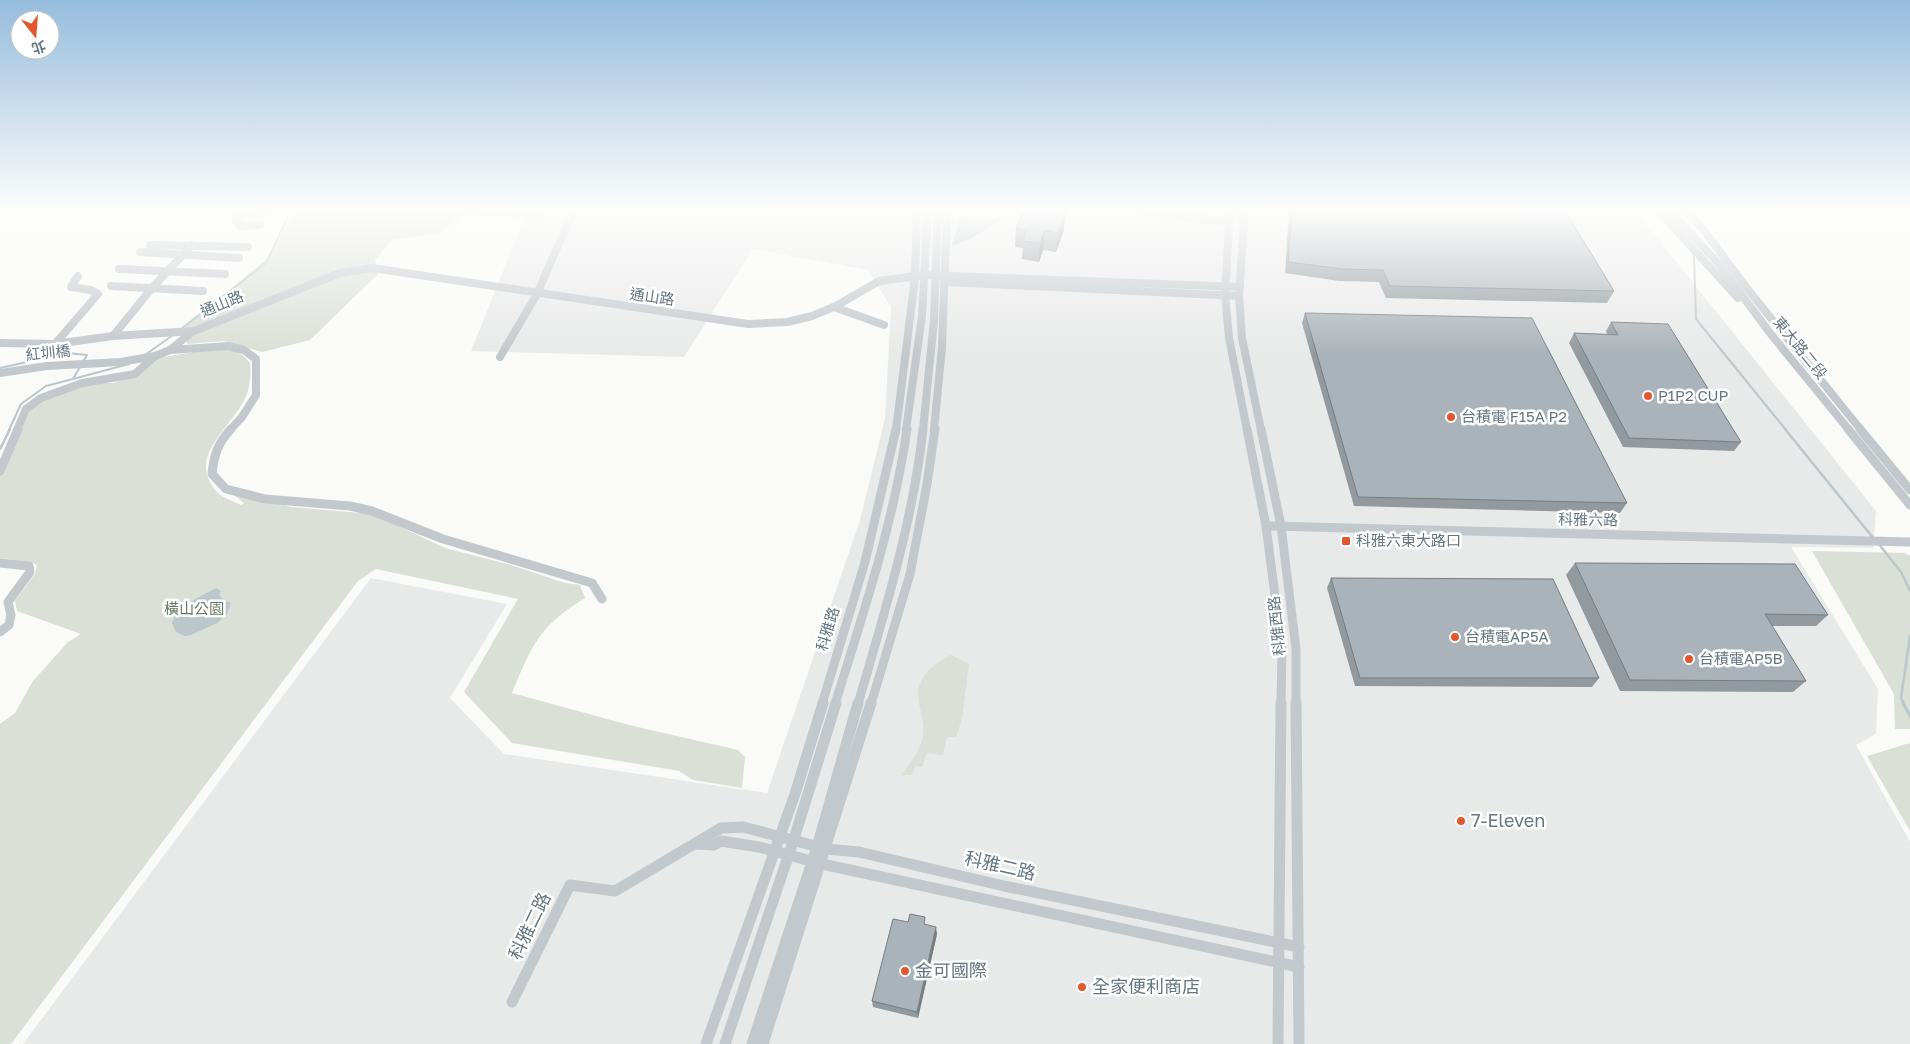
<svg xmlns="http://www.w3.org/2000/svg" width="1910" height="1044" viewBox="0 0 1910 1044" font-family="'Golos Text','Noto Sans TC',sans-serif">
<rect width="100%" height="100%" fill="#fafaf8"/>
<polygon fill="#e8e9e9" points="528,209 1634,209 1876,511 1873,548 1791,547 1878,689 1876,734 1856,745 1910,842 1910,1044 23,1044 371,578 507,604 450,698 504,754 767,793 860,520 885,418 891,307 868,270 753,249 684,357 471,351"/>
<g fill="#dadfd7">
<polygon points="317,209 542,209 543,219 463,215 438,234 392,240 375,260 378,274 310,340 262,352 223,341 187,344 185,326 268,258 290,220 299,212"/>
<path d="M 228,346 L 245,357 L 250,363 C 251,373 250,384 247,394 C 235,426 184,455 217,492 C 222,498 234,501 241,505 L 244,503 L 226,489 L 291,507 L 373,514 L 445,548 L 511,565 L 565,583 L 580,585 L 585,598 C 539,626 532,645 512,693 L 629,725 L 738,750 L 745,757 L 742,788 L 693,780 L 679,771 L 512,743 L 464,692 L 518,599 L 376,569 L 358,581 L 11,1044 L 0,1044 L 0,724 L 15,713 L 33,681 L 68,642 L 81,634 L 17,611 L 15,601 L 35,574 L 37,565 L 30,562 L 0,558 L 0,475 L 7,465 L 28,410 L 44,399 L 85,385 L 98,383 L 113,383 L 135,375 L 158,358 Z"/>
<polygon points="1812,551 1905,553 1910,556 1910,729 1895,729 1894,694"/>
<path d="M 951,655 L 969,664 L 962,719 L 956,737 L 947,737 L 943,755 L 927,753 L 922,767 L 916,766 L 911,775 L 902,775 C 910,763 920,751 923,737 C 925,725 921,714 919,703 C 914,679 932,665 951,655 Z"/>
<polygon points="1910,743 1910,831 1867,756"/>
</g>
<g fill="#bbc7cb">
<path d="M 960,216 L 977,221 L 999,218 C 985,232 971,240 952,246 Z"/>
<polygon points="216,588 221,591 219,595 225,601 231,603 227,614 217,623 191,635 185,636 176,632 172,623 177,610 181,607"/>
</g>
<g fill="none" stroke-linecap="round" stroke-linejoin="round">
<g stroke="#bbc7cb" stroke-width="2">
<polyline points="1694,256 1696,319 1786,430"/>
<polyline points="181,329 266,263 292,209"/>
<polyline points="145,355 173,335"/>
<polyline points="0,368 67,353 87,355 73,379 46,386 21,404 9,430"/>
<polyline points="73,379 129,364"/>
</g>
<g stroke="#bbc7cb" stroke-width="2.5">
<polyline points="1785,429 1874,539"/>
<polyline points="0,449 10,429"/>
<polyline points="1878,543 1901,572 1910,591"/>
<polyline points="1904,704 1901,698 1910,636"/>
</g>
<polyline stroke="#bbc7cb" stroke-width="3" points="1903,703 1910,716"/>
<g stroke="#c3c8cc" stroke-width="8">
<polyline points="242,209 235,220 240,226 260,225"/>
<polyline points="1138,209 1229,223"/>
<polyline points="1230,209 1225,295 1229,338 1247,430"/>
<polyline points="1245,209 1239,296 1242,338 1261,430"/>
<polyline points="1657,209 1738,298"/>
<polyline points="1668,209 1718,263 1770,333 1849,430"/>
<polyline points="1684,209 1703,229 1746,287 1861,430"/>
<polyline points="238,214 276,209"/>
<polyline points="150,245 248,247"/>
<polyline points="140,252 239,258"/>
<polyline points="119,269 225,274"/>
<polyline points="947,282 1239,296"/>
<polyline points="111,286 203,291"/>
<polyline points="834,307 884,325"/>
<polyline points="113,336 152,288 192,245"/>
<polyline points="0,343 55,344 113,336 194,331 340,273 372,268 748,324 787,322 812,316 836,306 879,281 924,275 1240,287"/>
<polyline points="55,344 98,294 91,290 71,287 78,276"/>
<polyline points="170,350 228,346 244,350 256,359 256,395 242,417 230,430"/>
<polyline points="500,357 537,294 574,209"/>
<polyline points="0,373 47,366 121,362 155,356 170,350 193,331"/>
<polyline points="17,430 26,409 41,398 82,383 135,374 155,356"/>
<polyline points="896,430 915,278 917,209"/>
<polyline points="906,430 922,316 928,209"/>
<polyline points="923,430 934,320 938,209"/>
<polyline points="934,430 942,347 947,209"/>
</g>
<g stroke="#c3c8cc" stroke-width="9">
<path d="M 231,429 C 218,443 214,454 212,474 L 226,489 L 265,499 L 350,506 L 372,511 L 443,539 L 592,583 L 602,599"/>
<polyline points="1247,429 1266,526 1282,650 1281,704"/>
<polyline points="1261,429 1281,526 1296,649 1296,704"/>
<polyline points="1848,429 1910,505"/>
<polyline points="1860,429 1910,490"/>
<polyline points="0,471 18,429"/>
<polyline points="1266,526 1910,542"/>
<polyline points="0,563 29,566 30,572 8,602 11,615 9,625 0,632"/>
<polyline points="822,704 865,562 896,429"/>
<path d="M 835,704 C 863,614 894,522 907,429"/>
<path d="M 858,704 C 884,614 913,522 923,429"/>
<polyline points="871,704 910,574 927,484 935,429"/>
</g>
<g stroke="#c3c8cc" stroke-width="11">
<polyline points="1296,703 1299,1044"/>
<polyline points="697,844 714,845 721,841 759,847 822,864 1299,967"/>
<polyline points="512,1002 570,885 615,891 721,828 743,827 827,849 859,852 1004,886 1299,947"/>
<polyline points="706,1044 795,794 823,703"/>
<polyline points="725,1044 793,842 836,703"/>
<polyline points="752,1044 817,847 858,703"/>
<polyline points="763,1044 871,703"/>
<polyline points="1278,1044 1281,703"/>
</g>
</g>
<g fill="#929a9f">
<polygon points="1024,209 1057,209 1056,210 1064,230 1056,252 1043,250 1039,262 1022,259 1023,248 1015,247 1016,228"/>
<polygon points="1289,209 1564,209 1614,291 1607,303 1386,298 1379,282 1339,281 1285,273"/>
<polygon points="1305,313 1627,503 1620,513 1354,506 1302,323"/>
<polygon points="1611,322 1741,442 1734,451 1623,447 1569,343 1574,333 1607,334 1606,331"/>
<polygon points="1575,563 1828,615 1816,626 1772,626 1806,681 1793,692 1620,691 1566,575"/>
<polygon points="1331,578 1599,678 1592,687 1355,686 1327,588"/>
<polygon points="908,922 926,925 937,934 918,1018 873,1007 872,1001"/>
</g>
<g fill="#777d82">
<polygon points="1065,211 1064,230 1056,252 1058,233"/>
<polygon points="1045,231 1043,250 1039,262 1040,243"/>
<polygon points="936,927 937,934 918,1018 917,1012"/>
</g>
<g fill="#aab3b9" stroke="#777d82">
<polygon points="1024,209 1052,209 1065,211 1058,233 1045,231 1040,243 1023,241 1027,230 1016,228"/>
<polygon points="1292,209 1564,209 1614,291 1390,286 1383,270 1342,269 1288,262"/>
<polygon points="1305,313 1532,318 1627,503 1358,497"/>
<polygon points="1611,322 1668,324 1741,442 1629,438 1574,333 1618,335"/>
<polygon points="1575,563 1795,564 1828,615 1765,614 1806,681 1630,680"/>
<polygon points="1331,578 1553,579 1599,678 1360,678"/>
<polygon points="910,914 925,917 924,924 936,927 917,1012 872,1001 893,919 908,922"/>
</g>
<linearGradient id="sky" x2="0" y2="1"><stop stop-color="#96bcdc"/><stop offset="0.59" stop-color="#fdfdfc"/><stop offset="1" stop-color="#fdfdfc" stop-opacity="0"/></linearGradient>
<rect width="1910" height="355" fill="url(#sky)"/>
<g fill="#e4572e" stroke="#fff" stroke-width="2">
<circle cx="1648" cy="396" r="5"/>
<circle cx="1451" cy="417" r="5"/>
<rect x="1341" y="536" width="10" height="10" rx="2.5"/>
<circle cx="1455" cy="637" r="5"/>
<circle cx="1689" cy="659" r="5"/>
<circle cx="1461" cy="821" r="5"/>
<circle cx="905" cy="971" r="5"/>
<circle cx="1082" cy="987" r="5"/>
</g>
<g text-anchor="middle" stroke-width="5" stroke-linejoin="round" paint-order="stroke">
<g font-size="15" fill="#657683" stroke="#fff">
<text transform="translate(652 297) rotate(8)" y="5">通山路</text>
<text transform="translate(222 304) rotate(-22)" y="5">通山路</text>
<text transform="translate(1800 348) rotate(51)" y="5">東大路二段</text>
<text transform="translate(48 353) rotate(-6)" y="5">紅圳橋</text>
<text transform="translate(1588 520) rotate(1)" y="5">科雅六路</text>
<text transform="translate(1277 626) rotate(-96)" y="5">科雅西路</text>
<text transform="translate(828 629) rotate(-73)" y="5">科雅路</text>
</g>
<g font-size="15" fill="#657683" stroke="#fff" text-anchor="start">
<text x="1658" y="401">P1P2 CUP</text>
<text x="1461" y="422">台積電 F15A P2</text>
<text x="1356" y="546">科雅六東大路口</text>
<text x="1465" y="642">台積電AP5A</text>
<text x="1699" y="664">台積電AP5B</text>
</g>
<g font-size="15" fill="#687a64" stroke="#fff">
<text x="194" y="614">橫山公園</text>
</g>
<g font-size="18" fill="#657683" stroke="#fff" text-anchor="start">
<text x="1471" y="827">7-Eleven</text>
<text x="915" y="977">金可國際</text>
<text x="1092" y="993">全家便利商店</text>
</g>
<g font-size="18" fill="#657683" stroke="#fff">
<text transform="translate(1000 866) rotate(13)" y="6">科雅二路</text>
<text transform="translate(530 926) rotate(-64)" y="6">科雅二路</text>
</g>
</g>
<g transform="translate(35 35) rotate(163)"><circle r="24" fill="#ffffff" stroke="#c1c8cd"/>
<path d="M0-4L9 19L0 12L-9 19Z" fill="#e4572e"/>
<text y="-8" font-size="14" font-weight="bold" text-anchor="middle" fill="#657683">北</text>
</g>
</svg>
